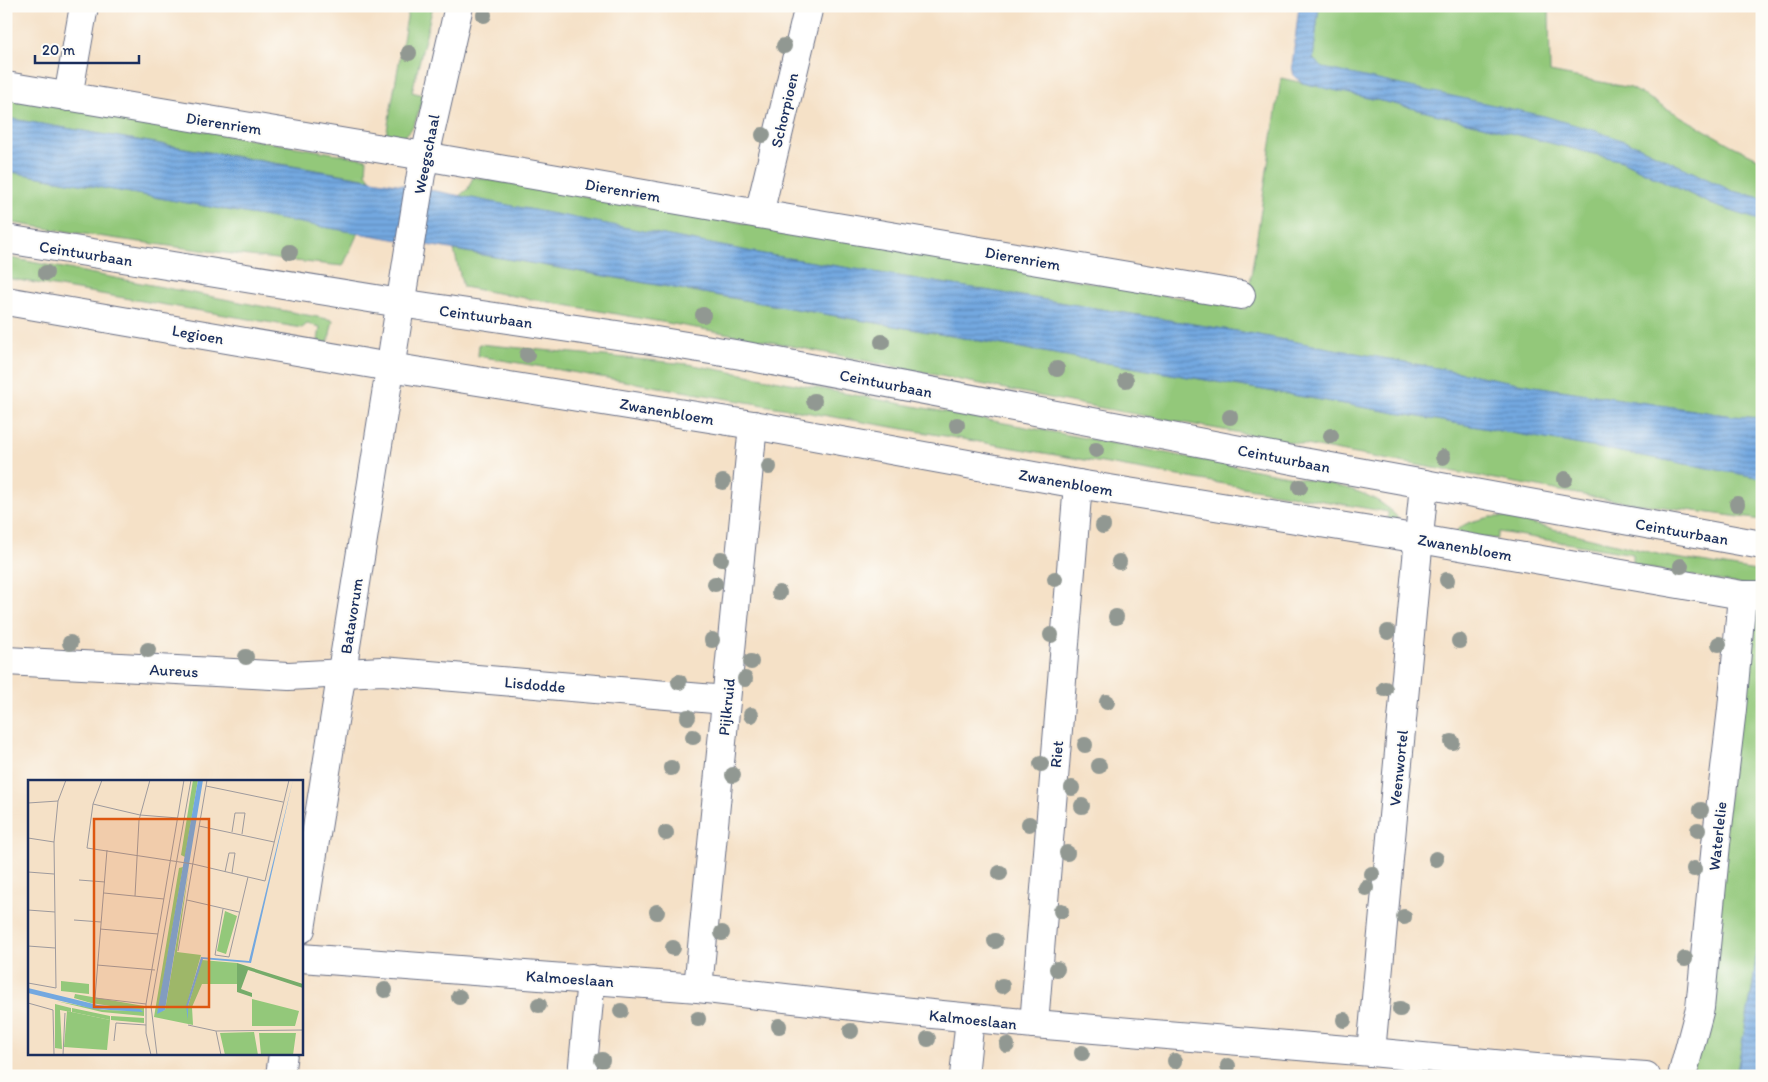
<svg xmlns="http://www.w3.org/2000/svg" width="1768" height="1082" viewBox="0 0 1768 1082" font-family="Itim,sans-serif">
<defs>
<pattern id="water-rules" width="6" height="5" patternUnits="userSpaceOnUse" patternTransform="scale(1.25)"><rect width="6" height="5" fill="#73a8e0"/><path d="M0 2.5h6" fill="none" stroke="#5e89b9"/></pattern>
</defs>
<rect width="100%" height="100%" fill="#fdfcf7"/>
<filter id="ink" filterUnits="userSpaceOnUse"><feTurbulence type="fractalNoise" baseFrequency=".02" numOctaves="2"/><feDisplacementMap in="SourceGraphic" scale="10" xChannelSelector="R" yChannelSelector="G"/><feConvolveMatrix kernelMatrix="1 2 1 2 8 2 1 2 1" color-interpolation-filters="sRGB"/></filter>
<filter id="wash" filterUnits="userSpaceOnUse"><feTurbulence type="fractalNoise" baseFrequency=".0096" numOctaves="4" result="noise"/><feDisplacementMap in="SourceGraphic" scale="20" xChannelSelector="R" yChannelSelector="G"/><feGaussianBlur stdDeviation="1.12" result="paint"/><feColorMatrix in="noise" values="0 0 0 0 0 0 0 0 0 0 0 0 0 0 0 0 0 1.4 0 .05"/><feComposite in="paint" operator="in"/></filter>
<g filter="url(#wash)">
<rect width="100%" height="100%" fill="#f5e1c7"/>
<g fill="#93c87a" stroke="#577c6c">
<path d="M 409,6 L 433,6 L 412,92 L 423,95 C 419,109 415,136 398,138 C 395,139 390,137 386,136 Z"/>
<polygon points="1319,6 1549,6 1550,72 1631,88 1731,145 1762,160 1762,198 1732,191 1638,146 1323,68 1313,59"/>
<polygon points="1281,78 1403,106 1622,161 1713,205 1762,221 1762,418 1732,416 1534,386 1242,332 763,254 459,196 468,189 473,177 1246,309"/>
<polygon points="6,97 367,159 366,173 370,179 6,118"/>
<path d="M 6,171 L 358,233 L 343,266 C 230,255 118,240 6,222 Z"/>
<polygon points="454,250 1610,450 1762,478 1762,520 1605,499 1085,405 747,337 463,287"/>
<polygon points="6,257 333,320 328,343 318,341 320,327 307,324 302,328 6,278"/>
<path d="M 479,344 L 688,364 L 1326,483 C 1352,489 1379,496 1397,517 L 1397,521 L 1395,524 L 1392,523 L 1388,519 L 1388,512 L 478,356 Z"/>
<path d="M 1491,517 L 1504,517 L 1516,520 L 1670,557 L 1762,572 L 1762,588 L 1636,566 L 1633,562 L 1633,554 L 1499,532 L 1497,539 L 1457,534 L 1457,530 C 1467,521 1479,520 1491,517 Z"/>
<polygon points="1752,610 1762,611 1762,914 1752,990 1736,1076 1693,1076"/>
</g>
<g fill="url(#water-rules)" stroke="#476c9f">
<polygon points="1299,6 1319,6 1313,59 1323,68 1544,116 1596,131 1638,146 1732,191 1762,198 1762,221 1713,205 1622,161 1403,106 1303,83 1294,76 1292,66"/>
<polygon points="6,118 414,187 763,254 1242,332 1534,386 1732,416 1762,418 1762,478 1610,450 358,233 6,171"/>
<polygon points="1762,914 1762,1076 1736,1076 1752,990"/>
</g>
</g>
<g filter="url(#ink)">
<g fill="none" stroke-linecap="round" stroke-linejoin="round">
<g stroke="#676d83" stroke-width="30">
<g id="street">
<polyline points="6,86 424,156 759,214 1241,295"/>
<polyline points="68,97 84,6"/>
<polyline points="759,214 809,6"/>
<polyline points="6,301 390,367 753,425 1078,484 1420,539 1742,595 1762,595"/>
<polyline points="6,661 289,676 382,671 726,700"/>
<polyline points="301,929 421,174 459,6"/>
<polyline points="301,958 698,988 871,1008 1034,1024 1371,1052 1547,1069 1646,1076"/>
<polyline points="698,988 753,425"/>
<polyline points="1034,1024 1078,484"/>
<polyline points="1371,1052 1424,484"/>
<polyline points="280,1076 283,1053"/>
<polyline points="582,1076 591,979"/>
<polyline points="964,1076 970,1018"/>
<polyline points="1682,1076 1700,1008 1716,844 1732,709 1742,595"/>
</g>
</g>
<g stroke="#676d83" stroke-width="30">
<polyline id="secondary" points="6,239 400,303 644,339 741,355 1303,462 1762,545"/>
</g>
<use href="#street" stroke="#fff" stroke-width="28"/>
<use href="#secondary" stroke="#fff" stroke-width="28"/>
</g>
<g fill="#919892">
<circle cx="484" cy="15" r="8"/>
<circle cx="784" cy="46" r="8"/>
<circle cx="409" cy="53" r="8"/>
<circle cx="763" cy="135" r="8"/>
<circle cx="290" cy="252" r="8"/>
<circle cx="46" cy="273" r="8"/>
<circle cx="703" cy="315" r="8"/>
<circle cx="882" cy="342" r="8"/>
<circle cx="527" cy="355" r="8"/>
<circle cx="1057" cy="369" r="8"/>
<circle cx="1126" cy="380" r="8"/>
<circle cx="814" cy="401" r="8"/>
<circle cx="1230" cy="417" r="8"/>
<circle cx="957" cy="425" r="8"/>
<circle cx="1331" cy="436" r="8"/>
<circle cx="1096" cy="450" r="8"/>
<circle cx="1443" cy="457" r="8"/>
<circle cx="769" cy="467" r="8"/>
<circle cx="1565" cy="479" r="8"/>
<circle cx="723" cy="482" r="8"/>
<circle cx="1300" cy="487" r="8"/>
<circle cx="1737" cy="504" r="8"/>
<circle cx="1103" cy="526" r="8"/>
<circle cx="721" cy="559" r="8"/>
<circle cx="1119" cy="562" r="8"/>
<circle cx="1681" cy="566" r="8"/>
<circle cx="1055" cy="579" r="8"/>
<circle cx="1447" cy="580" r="8"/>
<circle cx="715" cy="584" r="8"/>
<circle cx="779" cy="593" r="8"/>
<circle cx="1116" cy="617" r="8"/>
<circle cx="1388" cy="632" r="8"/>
<circle cx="1051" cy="635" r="8"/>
<circle cx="712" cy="640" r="8"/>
<circle cx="1459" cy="641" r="8"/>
<circle cx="70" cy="643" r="8"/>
<circle cx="1719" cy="644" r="8"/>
<circle cx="148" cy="650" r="8"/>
<circle cx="246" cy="657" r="8"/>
<circle cx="751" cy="662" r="8"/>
<circle cx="745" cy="679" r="8"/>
<circle cx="679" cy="682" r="8"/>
<circle cx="1385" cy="689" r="8"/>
<circle cx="1107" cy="702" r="8"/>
<circle cx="751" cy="715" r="8"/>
<circle cx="688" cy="717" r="8"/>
<circle cx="693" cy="737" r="8"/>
<circle cx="1452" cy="742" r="8"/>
<circle cx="1085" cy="745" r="8"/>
<circle cx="1041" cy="764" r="8"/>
<circle cx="1099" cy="766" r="8"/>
<circle cx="671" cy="768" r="8"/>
<circle cx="733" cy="775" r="8"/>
<circle cx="1072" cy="788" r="8"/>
<circle cx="1082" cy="806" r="8"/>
<circle cx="1701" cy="810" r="8"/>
<circle cx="1029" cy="824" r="8"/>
<circle cx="1698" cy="830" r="8"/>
<circle cx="666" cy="833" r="8"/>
<circle cx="1067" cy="853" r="8"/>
<circle cx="1436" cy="859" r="8"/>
<circle cx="1694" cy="869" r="8"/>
<circle cx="1000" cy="873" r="8"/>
<circle cx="1372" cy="874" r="8"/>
<circle cx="1366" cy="888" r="8"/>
<circle cx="1061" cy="911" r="8"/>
<circle cx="657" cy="912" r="8"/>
<circle cx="1404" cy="917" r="8"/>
<circle cx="722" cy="933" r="8"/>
<circle cx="995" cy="941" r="8"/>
<circle cx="673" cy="948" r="8"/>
<circle cx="1685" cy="959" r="8"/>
<circle cx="1057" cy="969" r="8"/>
<circle cx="1002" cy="986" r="8"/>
<circle cx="385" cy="990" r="8"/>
<circle cx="459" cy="997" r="8"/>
<circle cx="539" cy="1005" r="8"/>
<circle cx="1400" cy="1009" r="8"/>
<circle cx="621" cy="1011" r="8"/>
<circle cx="698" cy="1019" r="8"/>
<circle cx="1344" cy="1020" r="8"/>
<circle cx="779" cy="1026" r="8"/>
<circle cx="851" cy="1031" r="8"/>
<circle cx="928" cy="1039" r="8"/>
<circle cx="1007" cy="1045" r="8"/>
<circle cx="1082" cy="1053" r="8"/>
<circle cx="602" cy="1060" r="8"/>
<circle cx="1175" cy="1061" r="8"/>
<circle cx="1228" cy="1066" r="8"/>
</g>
</g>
<g text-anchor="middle" stroke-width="4" stroke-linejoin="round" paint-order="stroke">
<g font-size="16" fill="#1b2f5e" stroke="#fdfcf7">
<text transform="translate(784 110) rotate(-77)" y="6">Schorpioen</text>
<text transform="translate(224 123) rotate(9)" y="6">Dierenriem</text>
<text transform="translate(426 154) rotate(-79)" y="6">Weegschaal</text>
<text transform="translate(623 190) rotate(10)" y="6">Dierenriem</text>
<text transform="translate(86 253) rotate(9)" y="6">Ceintuurbaan</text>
<text transform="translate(1023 258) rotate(10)" y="6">Dierenriem</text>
<text transform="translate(486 316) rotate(8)" y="6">Ceintuurbaan</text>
<text transform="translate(198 334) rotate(10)" y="6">Legioen</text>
<text transform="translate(886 383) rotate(11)" y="6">Ceintuurbaan</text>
<text transform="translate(667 411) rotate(10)" y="6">Zwanenbloem</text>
<text transform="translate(1284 458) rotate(11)" y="6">Ceintuurbaan</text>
<text transform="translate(1066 482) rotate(10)" y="6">Zwanenbloem</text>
<text transform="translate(1682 531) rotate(10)" y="6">Ceintuurbaan</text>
<text transform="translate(1465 547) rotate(10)" y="6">Zwanenbloem</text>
<text transform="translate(351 616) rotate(-81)" y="6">Batavorum</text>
<text transform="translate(174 670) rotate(3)" y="6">Aureus</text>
<text transform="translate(535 684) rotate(5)" y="6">Lisdodde</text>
<text transform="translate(726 707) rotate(-84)" y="6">Pijlkruid</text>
<text transform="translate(1056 754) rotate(-85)" y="6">Riet</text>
<text transform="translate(1398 768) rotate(-84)" y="6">Veenwortel</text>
<text transform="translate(1717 836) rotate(-84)" y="6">Waterlelie</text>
<text transform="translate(570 978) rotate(4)" y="6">Kalmoeslaan</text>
<text transform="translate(973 1019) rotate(6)" y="6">Kalmoeslaan</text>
</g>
</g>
<g transform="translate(28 780)">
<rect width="275" height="275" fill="#f5e1c7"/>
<path d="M 165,0 L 170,0 L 157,77 L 153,75 ZM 155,87 L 130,232 L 137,230 L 161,88 L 149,172 L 173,175 L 160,221 L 160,239 L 160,226 L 174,180 L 209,183 L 209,204 L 174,204 L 164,227 L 165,245 L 126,237 L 151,88 ZM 197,131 L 209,136 L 198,174 L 189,171 ZM 33,201 L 61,204 L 61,214 L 33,211 ZM 47,214 L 116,226 L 116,236 L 74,232 L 28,221 L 76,230 L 115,231 L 63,223 L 46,218 ZM 224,219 L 271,231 L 267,246 L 224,246 ZM 27,224 L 43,228 L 43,232 L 32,230 L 34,269 L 27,268 ZM 44,228 L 82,236 L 82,240 L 44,232 ZM 83,236 L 116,238 L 116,243 L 83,240 ZM 226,252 L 230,275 L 197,275 L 192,253 ZM 231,253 L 268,253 L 265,275 L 233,275 Z" fill="#93c87a"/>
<path d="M 209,183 L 275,204 L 275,208 L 220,190 L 213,209 L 224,213 L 224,217 L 209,212 Z" fill="#76ac6a"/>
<path d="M 39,231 L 82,240 L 79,270 L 36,267 Z" fill="#93c87a"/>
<path d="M 170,0 L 175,0 L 137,230 L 129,234 ZM 265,0 L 223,183 L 175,179 L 160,226 L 160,240 L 158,226 L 173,177 L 221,181 ZM 0,208 L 70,225 L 112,229 L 115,232 L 66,229 L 0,213 Z" fill="#73a8e0"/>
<path fill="none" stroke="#9e9a9d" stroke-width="1" d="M 74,0 L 65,24 L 59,68 L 165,84 L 237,101 L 261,0M 178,6 L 255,22M 0,23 L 30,21M 65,24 L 112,35 L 150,38M 171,46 L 246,62M 204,52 L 207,33 L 217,33 L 214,54M 0,58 L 26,62M 79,70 L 67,218 L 118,224M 0,92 L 26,94M 197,92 L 201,73 L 207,73 L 204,93M 51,100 L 77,102M 76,113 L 136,119M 107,116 L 111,40 L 122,0M 159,120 L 211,132M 195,129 L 187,175 L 201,177 L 220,97M 0,130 L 27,132M 46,140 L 73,142M 72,149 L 130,154M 0,166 L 27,168M 150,171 L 179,0M 69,185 L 127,190M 0,203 L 28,208 L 26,62 L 30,21 L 38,0M 0,223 L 25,230 L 26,275M 160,245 L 188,251 L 275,250M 188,251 L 193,275M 86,261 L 88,243 L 118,245M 35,275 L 37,233M 123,275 L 118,253 L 118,224 L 156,0M 129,275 L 123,226 L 163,0"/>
<path fill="#de5710" fill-opacity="0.15" stroke="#de5710" stroke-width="2.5" d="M 66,39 L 181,39 L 181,227 L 66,227 Z"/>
<rect width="275" height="275" fill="none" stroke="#1b2f5e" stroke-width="2.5"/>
</g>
<rect width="1768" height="1082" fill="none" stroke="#fdfcf7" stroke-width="25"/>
<path d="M35 55v8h104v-8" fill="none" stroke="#1b2f5e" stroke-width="2.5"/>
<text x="42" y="55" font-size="15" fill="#1b2f5e" stroke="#fdfcf7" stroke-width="4" paint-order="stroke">20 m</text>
</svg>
